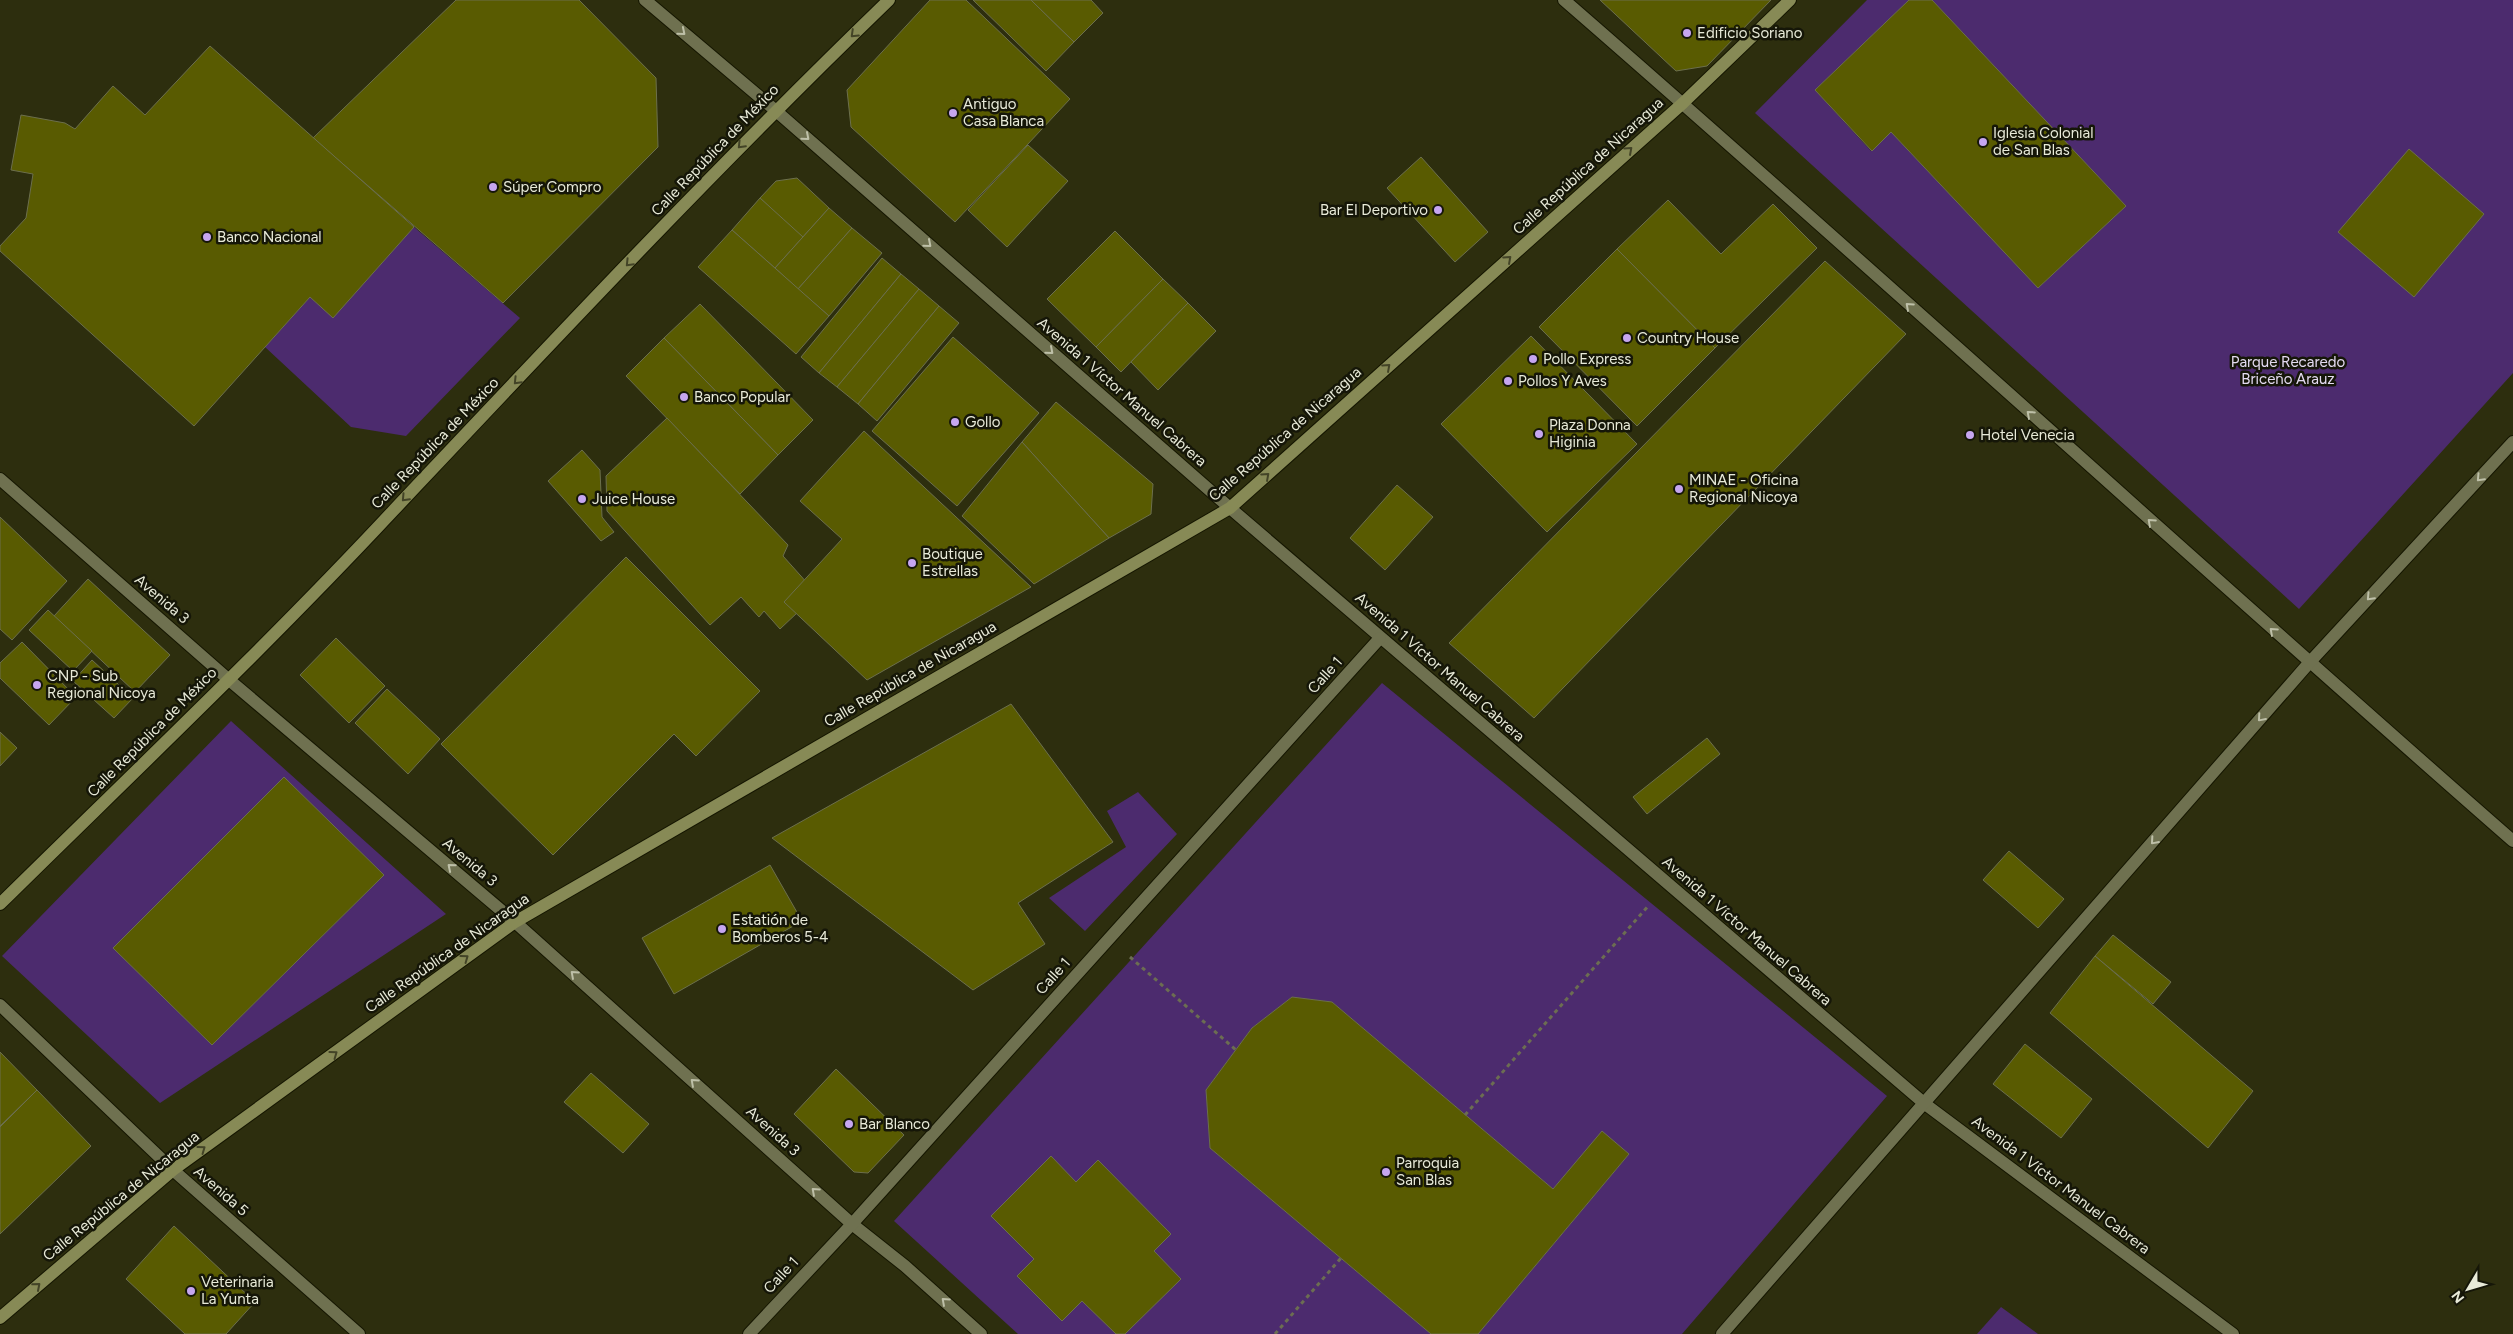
<svg xmlns="http://www.w3.org/2000/svg" width="2513" height="1334" viewBox="0 0 2513 1334" font-family="Figtree,sans-serif">
<rect width="100%" height="100%" fill="#2d2e0e"/>
<g fill="#4c2b6e" fill-rule="evenodd">
<polygon points="1867,0 1909,0 1815,90 1871,151 1891,132 2038,288 2126,206 1932,0 2513,0 2513,373 2299,609 1755,113"/>
<polygon points="414,227 520,318 406,436 351,427 265,347 310,297 333,317"/>
<polygon points="1382,683 1887,1096 1682,1334 1478,1334 1629,1154 1602,1132 1553,1189 1332,1002 1292,997 1252,1028 1206,1090 1210,1148 1431,1334 1018,1334 894,1221"/>
<path d="M 231,721 L 446,914 L 160,1103 L 2,956 ZM 284,777 L 384,875 L 212,1045 L 114,948 Z"/>
<polygon points="1138,792 1177,834 1085,931 1049,898 1126,847 1107,811"/>
<polygon points="2001,1307 2038,1334 1977,1334"/>
</g>
<g fill="#595b01" stroke="#6c6f4d">
<polygon points="456,0 579,0 656,78 658,147 503,303 313,138"/>
<polygon points="930,0 966,0 1070,99 955,222 851,127 847,90"/>
<polygon points="973,0 1031,0 1074,42 1046,71"/>
<polygon points="1031,0 1091,0 1103,13 1074,42"/>
<polygon points="1600,0 1771,0 1707,66 1676,71"/>
<polygon points="1909,0 1932,0 2126,206 2038,288 1891,132 1872,151 1815,90"/>
<polygon points="210,46 414,227 333,318 310,297 194,426 0,251 0,246 26,218 33,174 11,170 21,115 65,123 75,129 113,86 145,115"/>
<polygon points="1028,145 1068,181 1007,247 968,210"/>
<polygon points="2409,149 2484,214 2414,297 2338,232"/>
<polygon points="1421,157 1488,232 1455,262 1387,188"/>
<polygon points="797,178 829,208 802,238 760,198 776,181"/>
<polygon points="760,198 803,237 775,268 732,230"/>
<polygon points="1668,200 1721,254 1773,204 1817,248 1715,348 1617,249"/>
<polygon points="829,208 852,228 798,289 775,268"/>
<polygon points="852,228 882,253 829,316 798,289"/>
<polygon points="732,230 829,316 796,354 698,267"/>
<polygon points="1115,231 1163,279 1096,347 1047,299"/>
<polygon points="1617,249 1715,348 1637,426 1539,327"/>
<polygon points="882,258 901,274 819,373 801,357"/>
<polygon points="1825,261 1906,334 1534,718 1449,643"/>
<polygon points="901,274 919,289 837,387 819,373"/>
<polygon points="1163,279 1188,303 1121,372 1096,347"/>
<polygon points="919,289 939,306 858,404 837,387"/>
<polygon points="1188,303 1216,331 1158,390 1131,362"/>
<polygon points="700,304 813,420 778,455 664,338"/>
<polygon points="939,306 959,323 877,421 858,404"/>
<polygon points="1531,336 1637,444 1547,532 1441,424"/>
<polygon points="953,337 1039,413 957,506 872,431"/>
<polygon points="664,338 778,455 740,494 626,376"/>
<polygon points="1056,402 1153,484 1151,514 1109,538 1022,442"/>
<polygon points="667,418 788,545 783,556 817,594 780,629 764,611 759,617 741,597 710,625 607,511 606,476"/>
<polygon points="864,431 1031,587 867,680 784,602 842,539 800,501"/>
<polygon points="1022,442 1109,538 1034,584 962,516"/>
<polygon points="582,450 600,470 602,517 614,532 601,541 548,481"/>
<polygon points="1397,485 1433,517 1385,570 1350,538"/>
<polygon points="0,517 67,581 12,640 0,629"/>
<polygon points="626,557 760,691 696,756 674,734 553,855 441,744"/>
<polygon points="88,579 170,655 135,692 54,616"/>
<polygon points="48,610 92,651 73,671 29,630"/>
<polygon points="336,638 385,686 349,723 300,675"/>
<polygon points="22,642 76,697 49,725 0,678 0,663"/>
<polygon points="92,660 133,698 114,718 73,681"/>
<polygon points="387,689 440,739 408,774 355,723"/>
<polygon points="1011,704 1113,842 1018,903 1045,944 973,990 772,838"/>
<polygon points="0,732 17,748 0,766"/>
<polygon points="1707,738 1720,754 1647,814 1633,797"/>
<polygon points="284,777 384,875 212,1045 113,948"/>
<polygon points="2009,851 2064,899 2038,928 1983,880"/>
<polygon points="770,865 802,921 674,994 642,938"/>
<polygon points="2113,935 2171,982 2153,1004 2095,956"/>
<polygon points="2095,956 2253,1091 2208,1148 2050,1013"/>
<polygon points="1292,997 1332,1002 1553,1189 1602,1131 1629,1154 1478,1334 1431,1334 1210,1148 1206,1090 1252,1028"/>
<polygon points="2025,1044 2092,1099 2061,1138 1993,1084"/>
<polygon points="0,1052 37,1090 0,1126"/>
<polygon points="836,1069 904,1135 868,1173 854,1172 794,1114"/>
<polygon points="591,1073 649,1124 623,1153 564,1102"/>
<polygon points="37,1090 91,1146 0,1234 0,1127"/>
<polygon points="1051,1156 1076,1182 1098,1160 1171,1234 1154,1251 1181,1279 1125,1334 1116,1334 1082,1301 1062,1321 1017,1276 1034,1259 991,1216"/>
<polygon points="174,1226 255,1302 226,1334 185,1334 126,1279"/>
</g>
<g fill="none" stroke-linecap="round" stroke-linejoin="round">
<g stroke="#151600" stroke-width="14">
<g id="minor">
<polyline points="645,0 775,110 1230,508 1925,1104 2233,1334"/>
<path d="M 1564,0 C 1883,277 2195,563 2513,841"/>
<polyline points="0,479 228,679 515,922 852,1224 905,1266 981,1334"/>
<polyline points="0,1005 173,1170 359,1334"/>
<polyline points="749,1334 852,1224 1380,638"/>
<polyline points="1722,1334 2309,663 2513,442"/>
</g>
</g>
<g stroke="#151600" stroke-width="14">
<g id="secondary">
<path d="M 0,904 C 132,774 266,647 392,512 C 555,339 718,165 889,0"/>
<polyline points="0,1318 173,1170 515,922 1230,508 1683,103 1790,0"/>
</g>
</g>
<g stroke="#6c6d52" stroke-width="3" stroke-dasharray="4 4" stroke-linecap="butt">
<polyline points="1130,957 1236,1050"/>
<polyline points="1465,1115 1649,905"/>
<polyline points="1275,1334 1341,1258"/>
</g>
<use href="#minor" stroke="#6f7150" stroke-width="12"/>
<use href="#secondary" stroke="#878a56" stroke-width="12"/>
</g>
<defs><path id="oneway-chevron" d="M-2-3.5L2.5 0L-2 3.5" fill="none" stroke-width="1.6" stroke-linecap="round" stroke-linejoin="round" transform="scale(1.25)"/></defs>
<g stroke="#bec0a8">
<use href="#oneway-chevron" transform="translate(682 32) rotate(40)"/>
<use href="#oneway-chevron" transform="translate(806 137) rotate(41)"/>
<use href="#oneway-chevron" transform="translate(928 244) rotate(41)"/>
<use href="#oneway-chevron" transform="translate(1909 306) rotate(-138)"/>
<use href="#oneway-chevron" transform="translate(1050 351) rotate(41)"/>
<use href="#oneway-chevron" transform="translate(2030 414) rotate(-138)"/>
<use href="#oneway-chevron" transform="translate(2480 478) rotate(133)"/>
<use href="#oneway-chevron" transform="translate(2151 522) rotate(-138)"/>
<use href="#oneway-chevron" transform="translate(2370 597) rotate(133)"/>
<use href="#oneway-chevron" transform="translate(2273 631) rotate(-138)"/>
<use href="#oneway-chevron" transform="translate(2261 718) rotate(131)"/>
<use href="#oneway-chevron" transform="translate(2154 841) rotate(131)"/>
<use href="#oneway-chevron" transform="translate(451 867) rotate(-140)"/>
<use href="#oneway-chevron" transform="translate(574 974) rotate(-138)"/>
<use href="#oneway-chevron" transform="translate(694 1082) rotate(-138)"/>
<use href="#oneway-chevron" transform="translate(815 1191) rotate(-138)"/>
<use href="#oneway-chevron" transform="translate(945 1301) rotate(-138)"/>
</g>
<g stroke="#434427">
<use href="#oneway-chevron" transform="translate(854 34) rotate(136)"/>
<use href="#oneway-chevron" transform="translate(741 145) rotate(134)"/>
<use href="#oneway-chevron" transform="translate(1629 150) rotate(-42)"/>
<use href="#oneway-chevron" transform="translate(1508 259) rotate(-42)"/>
<use href="#oneway-chevron" transform="translate(629 263) rotate(134)"/>
<use href="#oneway-chevron" transform="translate(1387 367) rotate(-42)"/>
<use href="#oneway-chevron" transform="translate(517 381) rotate(134)"/>
<use href="#oneway-chevron" transform="translate(1266 476) rotate(-42)"/>
<use href="#oneway-chevron" transform="translate(405 498) rotate(133)"/>
<use href="#oneway-chevron" transform="translate(465 958) rotate(-36)"/>
<use href="#oneway-chevron" transform="translate(334 1054) rotate(-36)"/>
<use href="#oneway-chevron" transform="translate(202 1149) rotate(-36)"/>
<use href="#oneway-chevron" transform="translate(37 1286) rotate(-41)"/>
</g>
<g fill="#c6a6f0" stroke="#151608" stroke-width="2">
<circle cx="1687" cy="33" r="5"/>
<circle cx="953" cy="113" r="5"/>
<circle cx="1983" cy="142" r="5"/>
<circle cx="493" cy="187" r="5"/>
<circle cx="1438" cy="210" r="5"/>
<circle cx="207" cy="237" r="5"/>
<circle cx="1627" cy="338" r="5"/>
<circle cx="1533" cy="359" r="5"/>
<circle cx="1508" cy="381" r="5"/>
<circle cx="684" cy="397" r="5"/>
<circle cx="955" cy="422" r="5"/>
<circle cx="1539" cy="434" r="5"/>
<circle cx="1970" cy="435" r="5"/>
<circle cx="1679" cy="489" r="5"/>
<circle cx="582" cy="499" r="5"/>
<circle cx="912" cy="563" r="5"/>
<circle cx="37" cy="685" r="5"/>
<circle cx="722" cy="929" r="5"/>
<circle cx="849" cy="1124" r="5"/>
<circle cx="1386" cy="1172" r="5"/>
<circle cx="191" cy="1291" r="5"/>
</g>
<g text-anchor="middle" stroke-width="5" stroke-linejoin="round" paint-order="stroke">
<g font-size="15" fill="#e8ead8" stroke="#151608" text-anchor="start">
<text x="1697" y="38">Edificio Soriano</text>
<text x="963" y="109">Antiguo<tspan x="963" dy="17">Casa Blanca</tspan></text>
<text x="1993" y="138">Iglesia Colonial<tspan x="1993" dy="17">de San Blas</tspan></text>
<text x="503" y="192">Súper Compro</text>
<text x="1428" y="215" text-anchor="end">Bar El Deportivo</text>
<text x="217" y="242">Banco Nacional</text>
<text x="1637" y="343">Country House</text>
<text x="1543" y="364">Pollo Express</text>
<text x="1518" y="386">Pollos Y Aves</text>
<text x="694" y="402">Banco Popular</text>
<text x="965" y="427">Gollo</text>
<text x="1549" y="430">Plaza Donna<tspan x="1549" dy="17">Higinia</tspan></text>
<text x="1980" y="440">Hotel Venecia</text>
<text x="1689" y="485">MINAE - Oficina<tspan x="1689" dy="17">Regional Nicoya</tspan></text>
<text x="592" y="504">Juice House</text>
<text x="922" y="559">Boutique<tspan x="922" dy="17">Estrellas</tspan></text>
<text x="47" y="681">CNP - Sub<tspan x="47" dy="17">Regional Nicoya</tspan></text>
<text x="732" y="925">Estatión de<tspan x="732" dy="17">Bomberos 5-4</tspan></text>
<text x="859" y="1129">Bar Blanco</text>
<text x="1396" y="1168">Parroquia<tspan x="1396" dy="17">San Blas</tspan></text>
<text x="201" y="1287">Veterinaria<tspan x="201" dy="17">La Yunta</tspan></text>
</g>
<g font-size="15" fill="#e8ead8" stroke="#151608">
<text transform="translate(715 150) rotate(-46)" y="5">Calle República de México</text>
<text transform="translate(1588 166) rotate(-42)" y="5">Calle República de Nicaragua</text>
<text transform="translate(1122 392) rotate(41)" y="5">Avenida 1 Víctor Manuel Cabrera</text>
<text transform="translate(1285 434) rotate(-41)" y="5">Calle República de Nicaragua</text>
<text transform="translate(435 443) rotate(-46)" y="5">Calle República de México</text>
<text transform="translate(162 599) rotate(41)" y="5">Avenida 3</text>
<text transform="translate(1440 667) rotate(41)" y="5">Avenida 1 Víctor Manuel Cabrera</text>
<text transform="translate(910 674) rotate(-30)" y="5">Calle República de Nicaragua</text>
<text transform="translate(1325 675) rotate(-48)" y="5">Calle 1</text>
<text transform="translate(152 732) rotate(-45)" y="5">Calle República de México</text>
<text transform="translate(470 862) rotate(40)" y="5">Avenida 3</text>
<text transform="translate(1747 931) rotate(41)" y="5">Avenida 1 Víctor Manuel Cabrera</text>
<text transform="translate(447 953) rotate(-35)" y="5">Calle República de Nicaragua</text>
<text transform="translate(1053 976) rotate(-48)" y="5">Calle 1</text>
<text transform="translate(773 1131) rotate(42)" y="5">Avenida 3</text>
<text transform="translate(2061 1185) rotate(37)" y="5">Avenida 1 Víctor Manuel Cabrera</text>
<text transform="translate(221 1191) rotate(41)" y="5">Avenida 5</text>
<text transform="translate(121 1196) rotate(-39)" y="5">Calle República de Nicaragua</text>
<text transform="translate(781 1275) rotate(-47)" y="5">Calle 1</text>
</g>
<g font-size="15" fill="#e4dbf1" stroke="#151608">
<text x="2288" y="367">Parque Recaredo<tspan x="2288" dy="17">Briceño Arauz</tspan></text>
</g>
</g>
<g transform="translate(2468 1289) rotate(232)" stroke="#151608" stroke-width="4" paint-order="stroke">
<path d="M0-4L9 19L0 12L-9 19Z" fill="#e8ead8"/>
<text y="-8" font-size="14" font-weight="bold" text-anchor="middle" fill="#e8ead8">N</text>
</g>
</svg>
